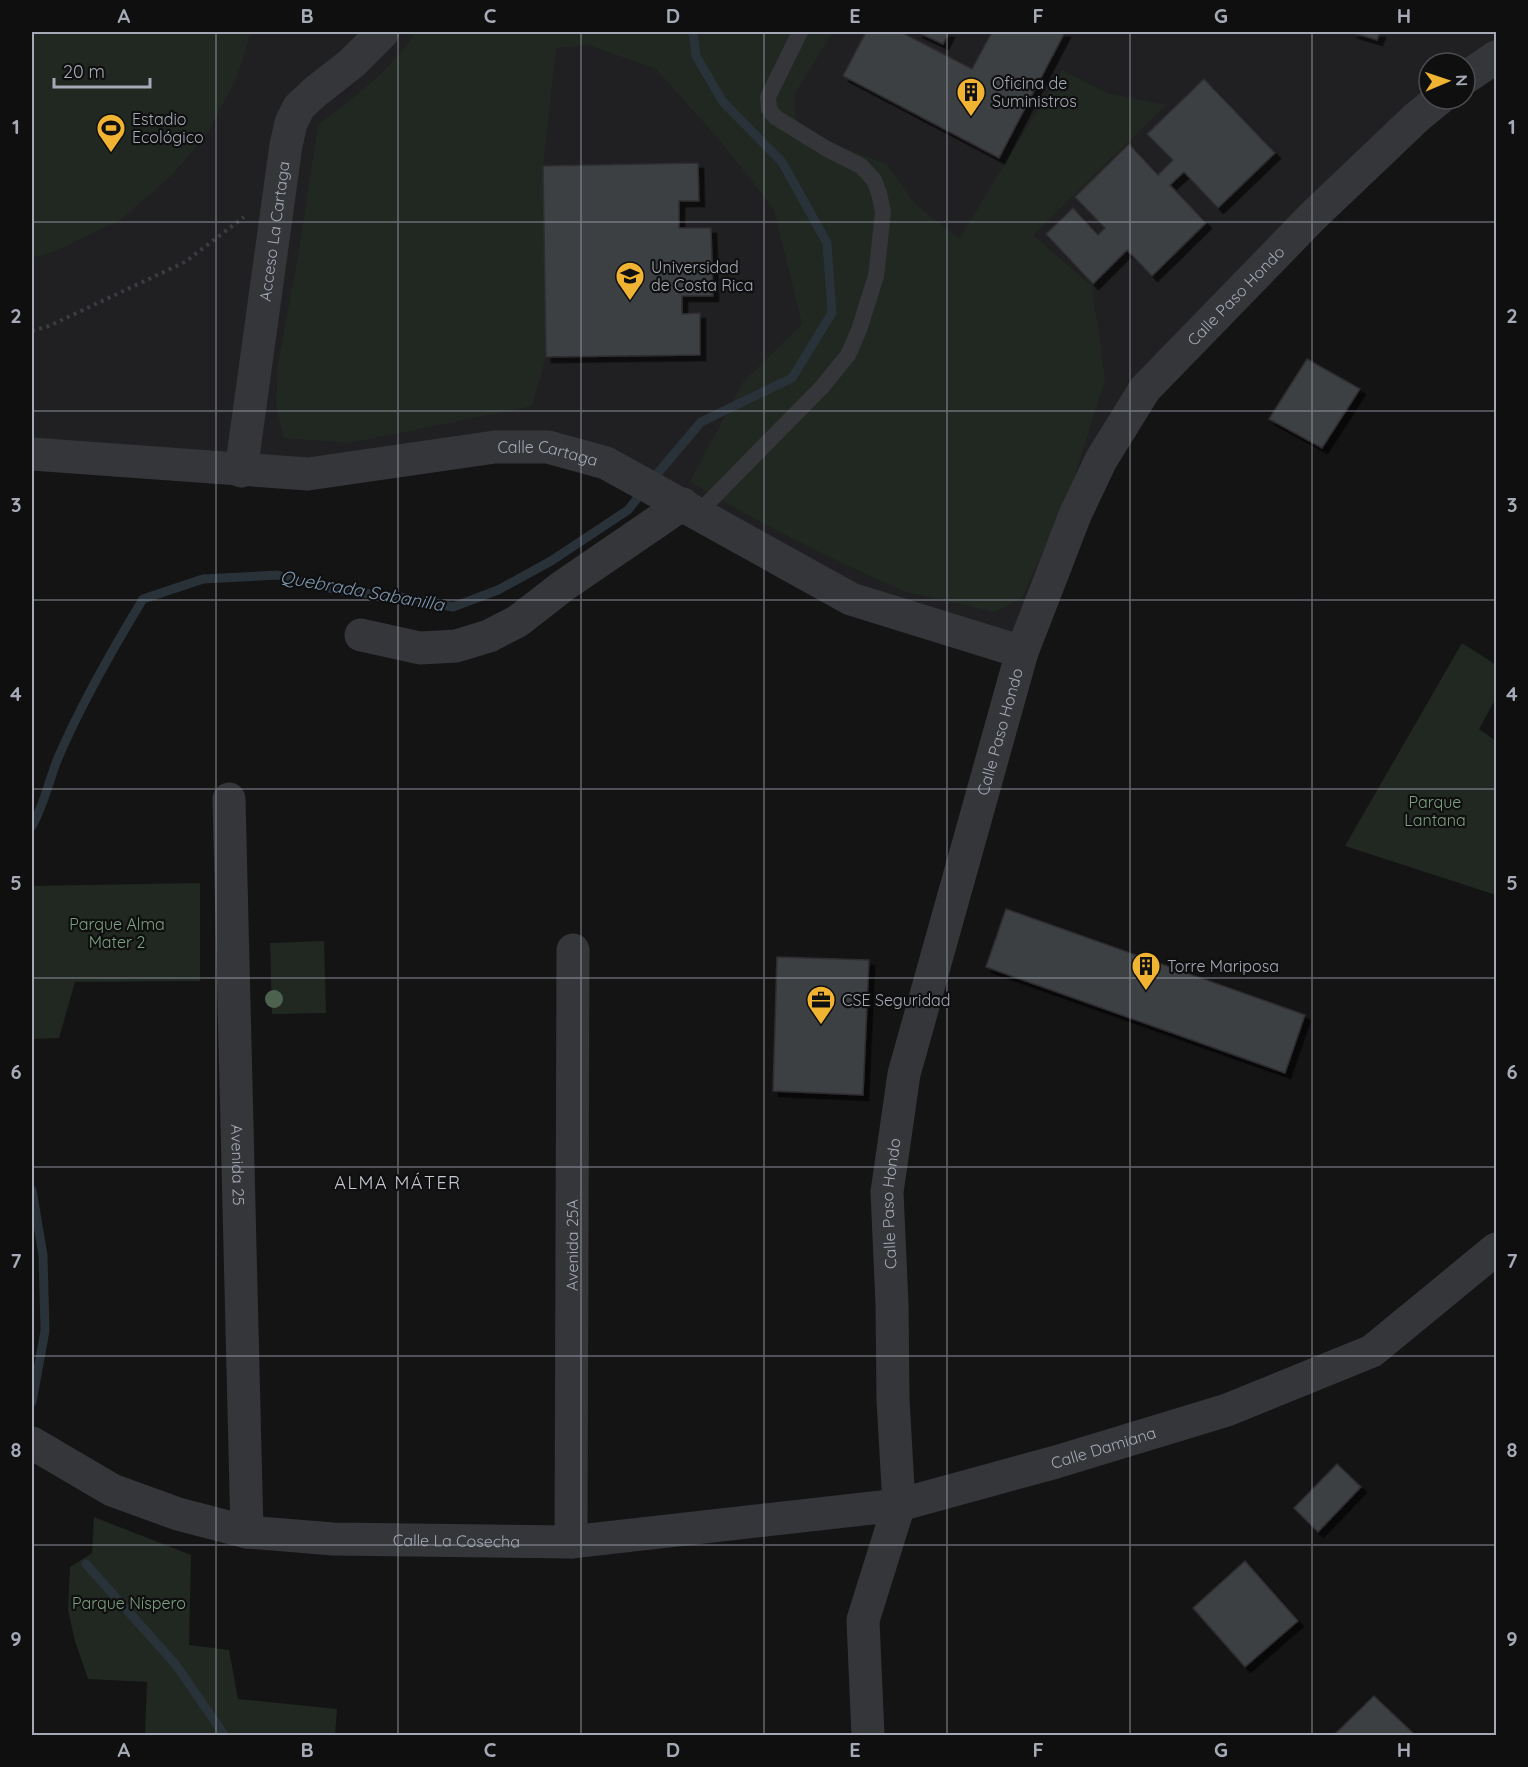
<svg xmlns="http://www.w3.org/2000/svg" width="1528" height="1767" viewBox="0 0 1528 1767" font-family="Quicksand,sans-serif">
<defs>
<filter id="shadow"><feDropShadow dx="5.5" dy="5.5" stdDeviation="0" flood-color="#0009"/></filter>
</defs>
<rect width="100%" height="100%" fill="#141415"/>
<polygon fill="#202022" points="32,32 1496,32 1496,57 1465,63 1429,63 1429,99 1145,389 1022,652 851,599 548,447 378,464 32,454"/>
<g fill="#202821">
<polygon points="32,32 251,32 237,77 208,132 173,174 120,220 58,250 32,258"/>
<path d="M 415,32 L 833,32 L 794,95 L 797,131 L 887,164 L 914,203 L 959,239 L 1062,70 L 1107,93 L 1166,105 L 1033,235 L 1092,286 L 1105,379 L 1071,489 L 1022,598 L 995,612 L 903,591 L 823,554 L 757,520 L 690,482 L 743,382 L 802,324 L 774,210 L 723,144 L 656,69 L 588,45 L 556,48 L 543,166 L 546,357 L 532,406 L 350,443 L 284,438 L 276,406 L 278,364 L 299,251 L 318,125 C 350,100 396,67 415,32 Z"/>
<polygon points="1462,643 1496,665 1496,698 1479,729 1496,741 1496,895 1345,846"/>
<polygon points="200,883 200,981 75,982 59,1038 32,1039 32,886"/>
<polygon points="324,941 326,1013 272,1014 270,943"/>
<polygon points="94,1517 191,1555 189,1645 229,1650 238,1699 337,1709 335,1735 145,1735 147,1682 88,1679 75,1641 68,1610 70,1567 92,1553"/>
</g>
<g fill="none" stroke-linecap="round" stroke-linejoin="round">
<g stroke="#2a3239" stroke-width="9">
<polyline points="652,480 701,422 792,378 832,313 827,243 782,162 723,102 696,56 693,32"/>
<path d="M 32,826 C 44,805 49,780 58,758 C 82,702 112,650 143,599 L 203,579 L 277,575 L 337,590 L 407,598 L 453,607 L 498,590 L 551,561 L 628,510 L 643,491"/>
<polyline points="32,1190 43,1255 45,1331 32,1402"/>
<polyline points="86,1564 176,1665 225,1736"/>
</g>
</g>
<g fill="#3e3f42" stroke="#2e2e31" stroke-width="1.5" filter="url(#shadow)">
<polygon points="866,32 901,32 972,69 992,32 1065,32 999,158 843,76"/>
<polygon points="917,32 949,32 943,44"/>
<polygon points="1351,32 1380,32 1377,40"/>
<polygon points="1204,79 1275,153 1218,208 1184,172 1170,185 1206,223 1152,276 1127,250 1093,284 1046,234 1073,208 1098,235 1105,228 1075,197 1129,144 1158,175 1173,160 1147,134"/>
<polygon points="698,163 699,201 679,201 679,228 711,228 713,296 682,296 682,314 700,313 700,355 546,357 543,166"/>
<polygon points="1307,359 1360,389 1322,448 1269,419"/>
<polygon points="1006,909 1305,1015 1285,1073 986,967"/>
<polygon points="777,957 869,960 863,1095 773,1091"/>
<polygon points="1337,1464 1361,1487 1318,1532 1294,1508"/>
<polygon points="1245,1561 1298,1621 1245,1667 1193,1608"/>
<polygon points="1374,1696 1416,1736 1339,1736 1336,1733"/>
</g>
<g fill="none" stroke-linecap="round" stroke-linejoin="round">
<polyline stroke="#3b3c41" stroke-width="4" stroke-dasharray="3 4.5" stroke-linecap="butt" points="32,331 49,326 185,262 244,217"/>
<polyline stroke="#35363a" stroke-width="16" points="698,513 822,387 848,355 859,330 876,276 883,212 879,193 874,180 861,166 827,149 775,117 769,109 768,97 800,32"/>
<g stroke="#35363a" stroke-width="33">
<polyline points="1465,78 1496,57"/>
<path id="s1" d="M 32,454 L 308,474 L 495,447 L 548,447 L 606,463 L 851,599 L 1022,652"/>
<path id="s2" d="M 241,471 L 286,145 L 291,123 L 299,107 L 315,92 L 352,63 L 383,32"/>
<polyline points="361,635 420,648 456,646 489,636 518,621 563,586 683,504"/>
<path id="s3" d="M 229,799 L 247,1532"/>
<path id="s4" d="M 899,1505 L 893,1400 L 892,1304 L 887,1192 L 904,1074 L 1022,652 L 1050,580 L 1075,515 L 1101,460 L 1145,389 L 1313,216 L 1417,117 L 1439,99"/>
<path id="s5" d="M 571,1542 L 573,950"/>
</g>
<g stroke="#35363a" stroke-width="33">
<path id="s6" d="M 32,1443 L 112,1490 L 178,1514 L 247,1532 L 333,1539 L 571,1542 L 899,1505 L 1056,1462 L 1227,1410 L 1372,1351 L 1496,1249"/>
<polyline points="868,1736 863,1620 899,1505"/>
</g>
</g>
<circle fill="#4e6250" cx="274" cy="999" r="9"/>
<path fill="none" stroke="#a5aab6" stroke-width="1.5" stroke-opacity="0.55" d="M 216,32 L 216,1736M 398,32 L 398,1736M 581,32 L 581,1736M 764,32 L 764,1736M 947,32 L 947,1736M 1130,32 L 1130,1736M 1312,32 L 1312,1736M 32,222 L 1496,222M 32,411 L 1496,411M 32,600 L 1496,600M 32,789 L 1496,789M 32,978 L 1496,978M 32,1167 L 1496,1167M 32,1356 L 1496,1356M 32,1545 L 1496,1545"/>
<defs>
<g id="building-pin" transform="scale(1.5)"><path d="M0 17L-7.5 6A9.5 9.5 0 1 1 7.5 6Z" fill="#f0b432" stroke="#0f0f10"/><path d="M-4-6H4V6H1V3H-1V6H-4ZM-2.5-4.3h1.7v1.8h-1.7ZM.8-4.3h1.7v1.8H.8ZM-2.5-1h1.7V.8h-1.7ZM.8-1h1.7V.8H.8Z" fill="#111"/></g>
<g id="stadium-pin" transform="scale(1.5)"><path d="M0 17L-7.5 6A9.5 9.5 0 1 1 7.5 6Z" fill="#f0b432" stroke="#0f0f10"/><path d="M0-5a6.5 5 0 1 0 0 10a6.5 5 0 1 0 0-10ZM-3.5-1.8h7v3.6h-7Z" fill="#111"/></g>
<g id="university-pin" transform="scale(1.5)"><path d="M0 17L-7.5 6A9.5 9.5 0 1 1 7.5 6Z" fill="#f0b432" stroke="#0f0f10"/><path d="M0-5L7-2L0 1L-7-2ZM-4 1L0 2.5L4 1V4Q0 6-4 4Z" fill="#111"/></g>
<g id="office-pin" transform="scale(1.5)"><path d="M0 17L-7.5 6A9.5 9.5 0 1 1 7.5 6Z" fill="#f0b432" stroke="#0f0f10"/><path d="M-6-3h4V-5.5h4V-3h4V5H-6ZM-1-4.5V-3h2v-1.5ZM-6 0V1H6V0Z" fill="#111"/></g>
</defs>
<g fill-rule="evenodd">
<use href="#building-pin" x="971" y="92"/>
<use href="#stadium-pin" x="111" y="128"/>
<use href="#university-pin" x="630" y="276"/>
<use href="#building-pin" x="1146" y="966"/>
<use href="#office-pin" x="821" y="1000"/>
</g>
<g text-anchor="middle" stroke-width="4.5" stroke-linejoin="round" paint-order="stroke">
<g font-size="16" fill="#a5aab6" stroke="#0f0f10" text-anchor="start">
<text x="992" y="89">Oficina de<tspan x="992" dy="18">Suministros</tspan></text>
<text x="132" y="125">Estadio<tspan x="132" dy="18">Ecológico</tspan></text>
<text x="651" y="273">Universidad<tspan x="651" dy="18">de Costa Rica</tspan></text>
<text x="1167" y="972">Torre Mariposa</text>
<text x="842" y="1006">CSE Seguridad</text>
</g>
<g font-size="16" fill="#a5aab6" stroke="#0f0f10">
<text dy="6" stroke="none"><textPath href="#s2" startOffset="242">Acceso La Cartaga</textPath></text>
<text dy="6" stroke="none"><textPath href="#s4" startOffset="1292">Calle Paso Hondo</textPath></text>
<text dy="6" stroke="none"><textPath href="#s1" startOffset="519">Calle Cartaga</textPath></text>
<text dy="6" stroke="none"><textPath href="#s4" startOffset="788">Calle Paso Hondo</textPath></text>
<text dy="6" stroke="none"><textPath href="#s3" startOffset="366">Avenida 25</textPath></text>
<text dy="6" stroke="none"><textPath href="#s4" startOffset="302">Calle Paso Hondo</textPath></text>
<text dy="6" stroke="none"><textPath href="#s5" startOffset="297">Avenida 25A</textPath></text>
<text dy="6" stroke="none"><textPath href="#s6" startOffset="1101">Calle Damiana</textPath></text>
<text dy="6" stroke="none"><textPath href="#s6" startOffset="444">Calle La Cosecha</textPath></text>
</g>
<g font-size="16" fill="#7da180" stroke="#0f0f10">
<text x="1435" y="808">Parque<tspan x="1435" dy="18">Lantana</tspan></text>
<text x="117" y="930">Parque Alma<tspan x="117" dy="18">Mater 2</tspan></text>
<text x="129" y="1609">Parque Níspero</text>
</g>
<g font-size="18" font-style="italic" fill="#7d97b1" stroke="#0f0f10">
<text transform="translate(362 591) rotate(10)" y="6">Quebrada Sabanilla</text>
</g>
<g font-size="18" letter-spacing="1.5" fill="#c6c9d2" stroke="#0f0f10">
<text x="398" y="1189">ALMA MÁTER</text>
</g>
</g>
<rect width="1528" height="1767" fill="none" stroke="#0f0f10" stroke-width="66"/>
<g transform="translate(1447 81) rotate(88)"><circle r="28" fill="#0f0f10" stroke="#4b4d52" stroke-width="1.5"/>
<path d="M0-4.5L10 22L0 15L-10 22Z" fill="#f0b432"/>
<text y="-9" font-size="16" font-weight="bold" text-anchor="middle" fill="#a5aab6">N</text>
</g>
<path d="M54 78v9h96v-9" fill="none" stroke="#a5aab6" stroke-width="3"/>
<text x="63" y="78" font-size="18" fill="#a5aab6" stroke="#0f0f10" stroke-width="4.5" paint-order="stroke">20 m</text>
<rect x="33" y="33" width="1462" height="1701" fill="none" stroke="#a5aab6" stroke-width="2"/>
<g font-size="20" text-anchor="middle" font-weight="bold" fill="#a5aab6">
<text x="124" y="23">A</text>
<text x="307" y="23">B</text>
<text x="490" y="23">C</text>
<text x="673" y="23">D</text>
<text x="855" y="23">E</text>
<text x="1038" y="23">F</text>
<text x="1221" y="23">G</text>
<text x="1404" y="23">H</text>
<text x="16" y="134">1</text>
<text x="1512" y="134">1</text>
<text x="16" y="323">2</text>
<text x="1512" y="323">2</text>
<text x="16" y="512">3</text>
<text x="1512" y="512">3</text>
<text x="16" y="701">4</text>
<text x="1512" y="701">4</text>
<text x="16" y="890">5</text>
<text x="1512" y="890">5</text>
<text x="16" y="1079">6</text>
<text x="1512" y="1079">6</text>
<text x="16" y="1268">7</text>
<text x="1512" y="1268">7</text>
<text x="16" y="1457">8</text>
<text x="1512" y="1457">8</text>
<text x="16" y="1646">9</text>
<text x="1512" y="1646">9</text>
<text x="124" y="1757">A</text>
<text x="307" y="1757">B</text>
<text x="490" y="1757">C</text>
<text x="673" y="1757">D</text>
<text x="855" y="1757">E</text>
<text x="1038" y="1757">F</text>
<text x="1221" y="1757">G</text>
<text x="1404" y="1757">H</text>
</g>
</svg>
